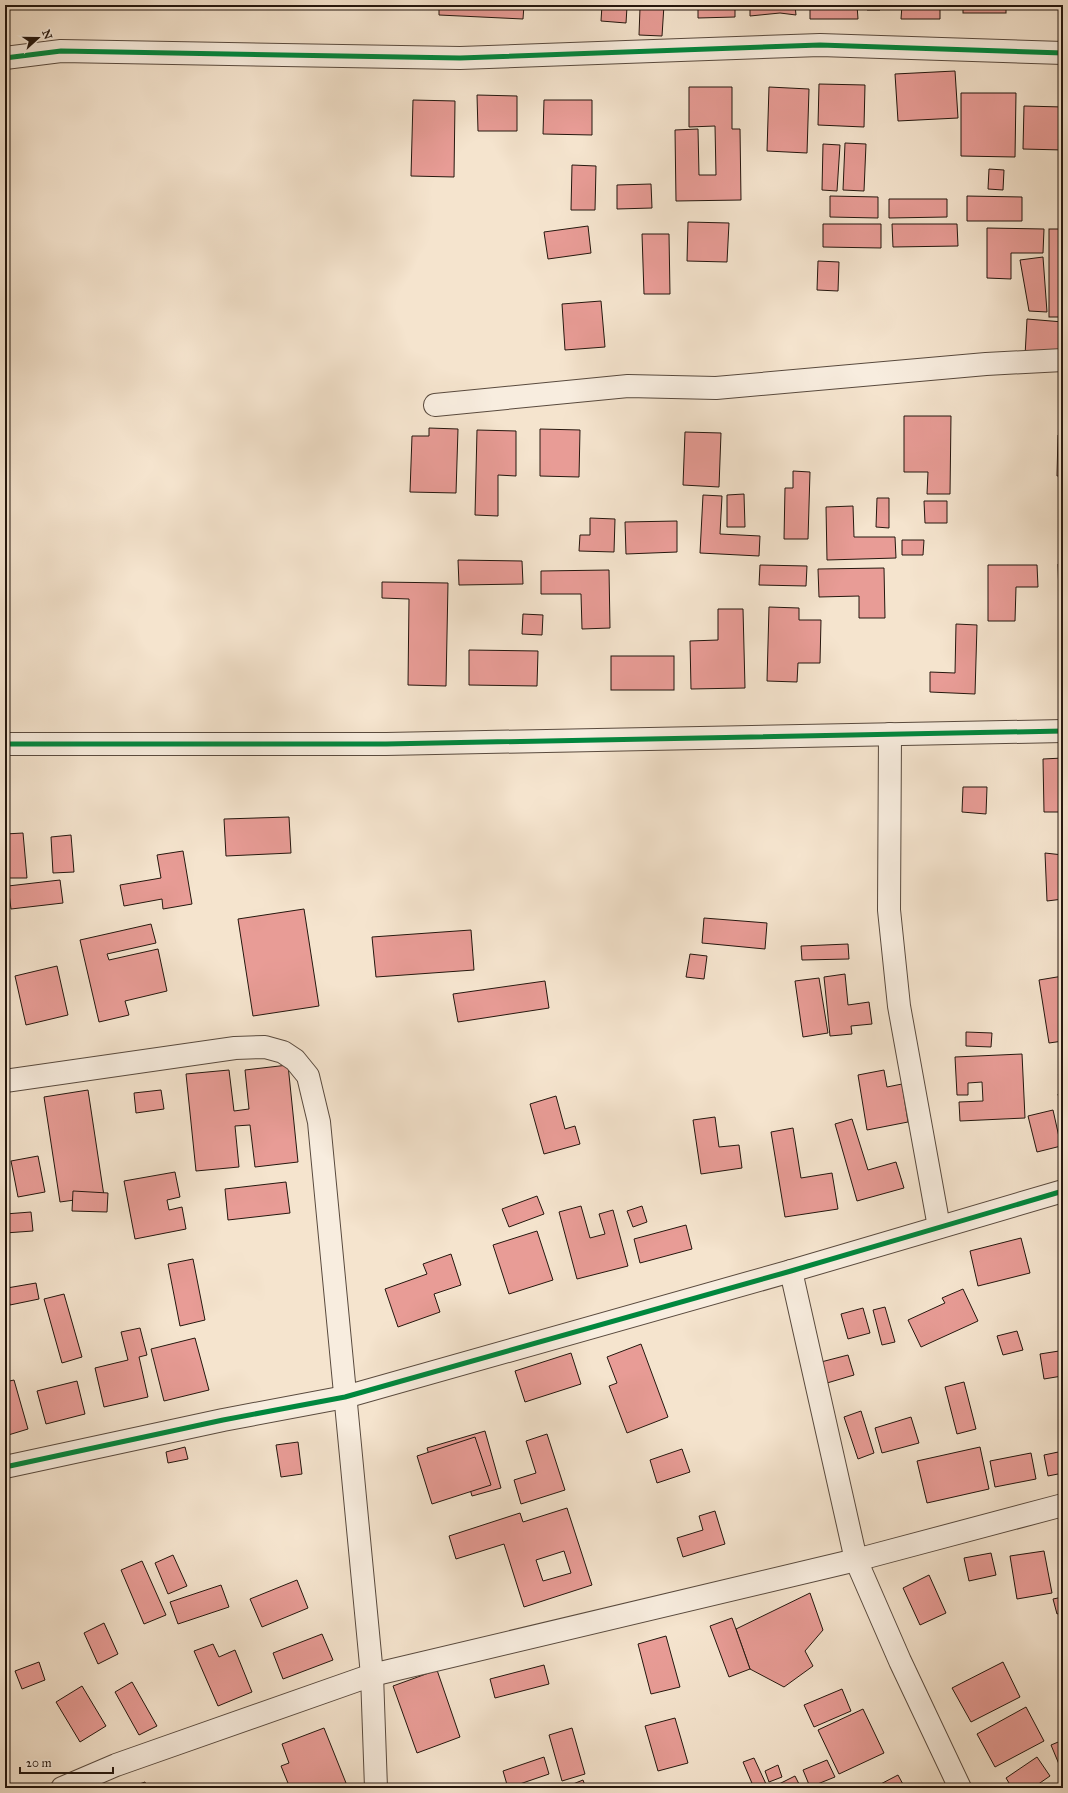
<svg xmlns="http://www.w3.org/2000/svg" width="1068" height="1793" viewBox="0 0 1068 1793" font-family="'IM FELL Great Primer',serif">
<rect width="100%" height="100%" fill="#f5e4ce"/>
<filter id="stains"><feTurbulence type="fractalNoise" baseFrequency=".005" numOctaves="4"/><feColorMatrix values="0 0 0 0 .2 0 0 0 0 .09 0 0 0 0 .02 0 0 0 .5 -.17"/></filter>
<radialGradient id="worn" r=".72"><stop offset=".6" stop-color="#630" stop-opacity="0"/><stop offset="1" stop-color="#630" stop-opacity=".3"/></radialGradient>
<g fill="#e89c96" stroke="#25170e" fill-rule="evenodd">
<polygon points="439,5 524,5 523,19 439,15"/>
<polygon points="602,5 664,5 662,36 639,35 640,8 627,7 626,23 601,21"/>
<polygon points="698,5 735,5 735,17 698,18"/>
<polygon points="750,5 795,5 796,15 780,13 750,16"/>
<polygon points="810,5 857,5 858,19 810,19"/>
<polygon points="866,5 880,5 880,10 867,10"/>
<polygon points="902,5 940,5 940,19 901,19"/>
<rect x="963" y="5" width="43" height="8"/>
<polygon points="955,71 958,118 898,121 895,74"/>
<polygon points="819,84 865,85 864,127 818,125"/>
<polygon points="689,87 732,87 732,129 740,129 741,200 676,201 675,130 698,129 699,175 716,175 715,126 689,127"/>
<polygon points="769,87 809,89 807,153 767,151"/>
<polygon points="961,93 1016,93 1015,157 961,156"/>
<polygon points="477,95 517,96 517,131 478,131"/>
<polygon points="413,100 455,101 454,177 411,176"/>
<polygon points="544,100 592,100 592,135 543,134"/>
<polygon points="1024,106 1063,107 1063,150 1023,149"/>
<polygon points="845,143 866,144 864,191 843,190"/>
<polygon points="823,144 840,145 837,191 822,190"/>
<polygon points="572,165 596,166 595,210 571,210"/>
<polygon points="989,169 1004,170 1003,190 988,189"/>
<polygon points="651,184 652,208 617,209 617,185"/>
<polygon points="830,196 878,197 878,218 830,217"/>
<polygon points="967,196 1022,197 1022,221 967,221"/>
<polygon points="889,199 947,199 947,217 889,218"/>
<polygon points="688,222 729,223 727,262 687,261"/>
<polygon points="823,224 881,224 881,248 823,247"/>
<polygon points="892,224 957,224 958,246 893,247"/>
<polygon points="588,226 591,253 548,259 544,232"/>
<polygon points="987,228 1044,229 1043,253 1011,253 1011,279 987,278"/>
<rect x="1049" y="229" width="14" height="88"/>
<polygon points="642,234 669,234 670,294 644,294"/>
<polygon points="1043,257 1047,312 1029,311 1020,260"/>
<polygon points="818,261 839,262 838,291 817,290"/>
<polygon points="601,301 605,347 565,350 562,304"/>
<polygon points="1027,319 1063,322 1063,358 1025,356"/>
<polygon points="904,416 951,416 950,494 927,494 928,472 904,472"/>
<polygon points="429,428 458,429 456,493 410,492 412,436 429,436"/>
<polygon points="540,429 580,430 579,477 540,476"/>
<polygon points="477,430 516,431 516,476 498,475 498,516 475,515"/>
<polygon points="685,432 721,433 719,487 683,485"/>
<polygon points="1058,435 1063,435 1063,476 1057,476"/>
<polygon points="793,471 810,472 808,539 784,539 785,488 793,488"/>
<polygon points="744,494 745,527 727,527 727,495"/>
<polygon points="703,495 722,496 720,534 760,536 759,556 700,553"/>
<polygon points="877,498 889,498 889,528 876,527"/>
<polygon points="924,501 947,501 947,523 925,523"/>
<polygon points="853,506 854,537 895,537 896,558 827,560 826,507"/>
<polygon points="590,518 615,519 614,552 579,551 580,535 590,535"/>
<polygon points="677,521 677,552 626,554 625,522"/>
<polygon points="902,540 924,540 923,555 902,555"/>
<polygon points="458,560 522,561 523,584 459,585"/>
<polygon points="1058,564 1063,564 1063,596 1059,596"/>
<polygon points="760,565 807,566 806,586 759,585"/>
<polygon points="988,565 1037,565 1038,587 1016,587 1015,621 988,621"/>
<polygon points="884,568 885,618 859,618 859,596 819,597 818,569"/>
<polygon points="609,570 610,628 582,629 581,594 541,594 541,571"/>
<polygon points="382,582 448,583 446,686 408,685 409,599 382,598"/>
<polygon points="769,607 799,608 799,620 821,620 820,663 798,663 797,682 767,681"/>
<polygon points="718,609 743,609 745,688 691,689 690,641 718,640"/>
<polygon points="523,614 543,615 542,635 522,634"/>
<polygon points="956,624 977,625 975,694 930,692 930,672 955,673"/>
<polygon points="469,650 538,651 537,686 469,685"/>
<rect x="611" y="656" width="63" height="34"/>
<polygon points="1063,758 1063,812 1044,812 1043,759"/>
<polygon points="963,787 987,787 986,814 962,812"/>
<polygon points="289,817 291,853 226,856 224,819"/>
<polygon points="23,833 27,878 5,878 5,834"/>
<polygon points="71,835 74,872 53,873 51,837"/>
<polygon points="183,851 192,904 163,909 162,899 124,906 120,885 161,878 157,855"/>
<polygon points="1045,853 1063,855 1063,899 1047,901"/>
<polygon points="60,880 63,903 11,909 8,886"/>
<polygon points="304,909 319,1006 253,1016 238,919"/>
<polygon points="704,918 767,923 765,949 702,943"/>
<polygon points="151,924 156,943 107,954 109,960 158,949 167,991 125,1001 129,1015 99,1022 80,940"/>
<polygon points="471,930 474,970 376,977 372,937"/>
<polygon points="848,944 849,959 802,960 801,946"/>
<polygon points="690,954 707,956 704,979 686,977"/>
<polygon points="57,966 68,1015 26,1025 15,976"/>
<polygon points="845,974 848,1005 869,1002 872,1024 851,1026 852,1034 830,1036 824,977"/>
<polygon points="1063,976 1063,1041 1049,1043 1039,980"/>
<polygon points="819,978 828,1033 803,1037 795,981"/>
<polygon points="545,981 549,1008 458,1022 453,994"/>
<polygon points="966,1032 992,1033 991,1047 966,1046"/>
<polygon points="1022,1054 1025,1118 960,1121 959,1102 983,1101 982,1082 968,1083 968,1095 957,1095 955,1057"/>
<polygon points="288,1065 298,1162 255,1167 250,1125 235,1126 239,1167 196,1171 186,1074 229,1070 234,1111 249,1109 245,1070"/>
<polygon points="884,1070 887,1087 902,1084 908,1122 867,1130 858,1075"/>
<polygon points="88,1090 104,1196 60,1202 44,1097"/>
<polygon points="161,1090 164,1109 136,1113 134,1093"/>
<polygon points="1063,1093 1063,1117 1058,1094"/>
<polygon points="556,1096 565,1129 575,1126 580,1144 544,1154 530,1104"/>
<polygon points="1053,1110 1061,1146 1037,1152 1028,1116"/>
<polygon points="715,1117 719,1147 739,1145 742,1168 701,1174 693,1120"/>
<polygon points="852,1119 868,1170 896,1162 904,1188 857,1201 835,1124"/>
<polygon points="793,1128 801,1178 832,1173 838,1209 785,1217 771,1132"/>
<polygon points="38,1156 45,1192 18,1197 11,1161"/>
<polygon points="175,1172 180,1197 167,1200 169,1210 182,1207 186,1229 135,1239 124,1181"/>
<polygon points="286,1182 290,1213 228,1220 225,1189"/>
<polygon points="73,1191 108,1193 107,1212 72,1211"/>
<polygon points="537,1196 544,1214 509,1227 502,1209"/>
<polygon points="581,1206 590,1238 605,1234 599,1214 613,1210 628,1266 577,1279 559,1212"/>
<polygon points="642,1206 647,1222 633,1227 627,1211"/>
<polygon points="31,1212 33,1231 5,1233 5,1214"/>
<polygon points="686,1225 692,1249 640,1263 634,1239"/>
<polygon points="537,1231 553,1280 509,1294 493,1245"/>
<polygon points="1021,1238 1030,1273 978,1286 970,1251"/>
<polygon points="451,1254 461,1285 434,1294 440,1312 398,1327 385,1289 427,1274 423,1264"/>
<polygon points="193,1259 205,1320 180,1326 168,1264"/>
<polygon points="36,1283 39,1299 10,1305 7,1288"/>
<polygon points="963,1289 978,1321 921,1347 908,1320 945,1303 942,1298"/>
<polygon points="64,1294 82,1357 62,1363 44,1299"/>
<polygon points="885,1307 895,1342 882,1345 873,1310"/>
<polygon points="863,1308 870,1333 848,1339 841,1314"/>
<polygon points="140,1328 147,1355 139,1357 148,1397 104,1407 95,1368 128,1360 121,1332"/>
<polygon points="1017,1331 1023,1350 1003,1355 997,1336"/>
<polygon points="195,1338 209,1390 164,1401 151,1349"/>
<polygon points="641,1344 668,1417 627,1433 609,1386 617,1383 607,1357"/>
<polygon points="1059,1351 1062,1376 1044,1379 1040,1354"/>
<polygon points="571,1353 581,1384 525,1402 515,1371"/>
<polygon points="848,1355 854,1375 827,1383 821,1362"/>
<polygon points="14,1380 28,1429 5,1436 5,1382"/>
<polygon points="77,1381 85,1414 46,1424 37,1391"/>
<polygon points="964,1382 976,1429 957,1434 945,1387"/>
<polygon points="861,1411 874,1453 858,1459 844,1417"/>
<polygon points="911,1417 919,1443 882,1453 875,1428"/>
<polygon points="485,1431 501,1488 472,1496 465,1472 436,1480 427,1448"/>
<polygon points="547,1434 565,1490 521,1504 514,1480 536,1473 526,1441"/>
<polygon points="475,1437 491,1485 432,1504 417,1456"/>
<polygon points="298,1442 302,1474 281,1477 276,1445"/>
<polygon points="185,1447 188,1459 168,1463 166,1452"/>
<polygon points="980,1447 989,1489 927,1503 917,1461"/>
<polygon points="682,1449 690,1472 657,1483 650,1460"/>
<polygon points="1063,1451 1063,1473 1048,1476 1044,1455"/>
<polygon points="1031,1453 1036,1479 995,1487 990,1461"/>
<path d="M 567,1508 L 592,1585 L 524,1607 L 504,1544 L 456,1559 L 449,1536 L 520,1513 L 523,1522 ZM 564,1551 L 571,1573 L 543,1581 L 536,1560 Z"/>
<polygon points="715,1511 725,1544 683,1557 677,1538 703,1530 699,1516"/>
<polygon points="1044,1551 1052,1593 1017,1599 1010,1556"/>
<polygon points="991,1553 996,1575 969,1581 964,1558"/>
<polygon points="173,1555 187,1586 168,1594 155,1563"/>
<polygon points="142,1561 166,1615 144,1624 121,1570"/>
<polygon points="929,1575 946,1613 920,1625 903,1588"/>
<polygon points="297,1580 308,1608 262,1627 250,1599"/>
<polygon points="221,1585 229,1607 178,1624 170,1602"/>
<polygon points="810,1593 823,1630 805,1651 813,1666 784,1687 750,1669 736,1629"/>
<polygon points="1063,1597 1063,1612 1057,1614 1053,1599"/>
<polygon points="732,1618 750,1669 729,1677 710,1626"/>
<polygon points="104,1623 118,1654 98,1664 84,1633"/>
<polygon points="322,1634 333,1660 283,1679 273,1653"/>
<polygon points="666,1636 680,1687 651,1694 638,1644"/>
<polygon points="213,1644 219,1657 235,1650 252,1692 218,1706 194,1651"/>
<polygon points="39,1662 45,1680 22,1689 15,1671"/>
<polygon points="1003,1662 1020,1697 971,1722 952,1688"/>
<polygon points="544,1665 549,1684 495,1698 490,1679"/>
<polygon points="437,1670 460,1737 417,1753 393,1686"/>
<polygon points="132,1682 157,1726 139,1735 115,1692"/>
<polygon points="82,1686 106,1726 80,1742 56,1702"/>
<polygon points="842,1689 851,1711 814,1727 804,1705"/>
<polygon points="1026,1707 1044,1741 995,1767 977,1734"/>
<polygon points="863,1709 884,1753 839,1774 818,1730"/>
<polygon points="675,1718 688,1763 658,1771 645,1726"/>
<polygon points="324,1728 348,1788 290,1788 281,1766 289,1763 282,1744"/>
<polygon points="572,1728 585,1774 562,1781 549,1735"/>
<polygon points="1063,1740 1063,1768 1061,1769 1051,1745"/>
<polygon points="544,1757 549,1774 508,1788 503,1771"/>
<polygon points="1037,1757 1050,1776 1037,1785 1039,1788 1012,1788 1006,1778"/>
<polygon points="754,1758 766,1784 756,1788 754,1788 743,1762"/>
<polygon points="827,1760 835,1777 810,1787 803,1770"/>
<polygon points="778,1765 782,1777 769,1782 765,1771"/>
<polygon points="898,1775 905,1788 873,1788"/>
<polygon points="795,1776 801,1788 771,1788"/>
<polygon points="583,1780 586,1788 563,1788"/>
<polygon points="145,1782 147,1788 128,1788"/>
</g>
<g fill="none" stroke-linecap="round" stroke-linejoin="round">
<g stroke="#594a3e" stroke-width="24">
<g id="minor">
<polyline points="5,58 61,51 460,58 820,45 1063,53"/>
<polyline points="435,405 628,386 716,388 986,364 1063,360"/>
<polyline points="890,734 889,910 899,1006 939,1227"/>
<polyline points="5,744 386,744 1063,731"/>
<polyline points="5,1081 235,1048 265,1047 283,1052 295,1060 308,1076 319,1122 372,1675 376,1788"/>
<polyline points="791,1271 856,1560 900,1661 960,1788"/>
<polyline points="5,1467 223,1420 345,1397 791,1271 1063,1191"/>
<polyline points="62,1788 116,1765 372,1675 856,1560 1063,1505"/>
</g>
</g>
<use href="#minor" stroke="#f8eddf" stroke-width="22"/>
<g stroke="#f8eddf" stroke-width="8">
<g id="cycleway">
<polyline points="5,58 61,51 460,58 820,45 1063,53"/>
<polyline points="5,744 386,744 1063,731"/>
<polyline points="5,1467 223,1420 345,1397 791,1271 1063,1191"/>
</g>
</g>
<use href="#cycleway" stroke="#00873e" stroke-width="5"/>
</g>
<rect width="1068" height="1793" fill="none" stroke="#f5e4ce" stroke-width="20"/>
<rect x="6" y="6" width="1056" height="1781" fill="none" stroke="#25170e" stroke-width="2"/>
<rect x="10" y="10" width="1048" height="1773" fill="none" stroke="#25170e"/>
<g transform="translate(38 38) rotate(69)" stroke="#f8eddf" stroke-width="3" paint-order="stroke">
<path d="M0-3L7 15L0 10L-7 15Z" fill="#25170e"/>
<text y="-6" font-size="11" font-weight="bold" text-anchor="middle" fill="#25170e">N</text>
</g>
<path d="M20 1767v6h93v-6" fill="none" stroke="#25170e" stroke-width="2"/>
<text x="26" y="1767" font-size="12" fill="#25170e" stroke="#f8eddf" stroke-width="3" paint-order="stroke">20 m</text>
<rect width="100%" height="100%" filter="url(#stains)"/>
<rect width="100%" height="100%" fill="url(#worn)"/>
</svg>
